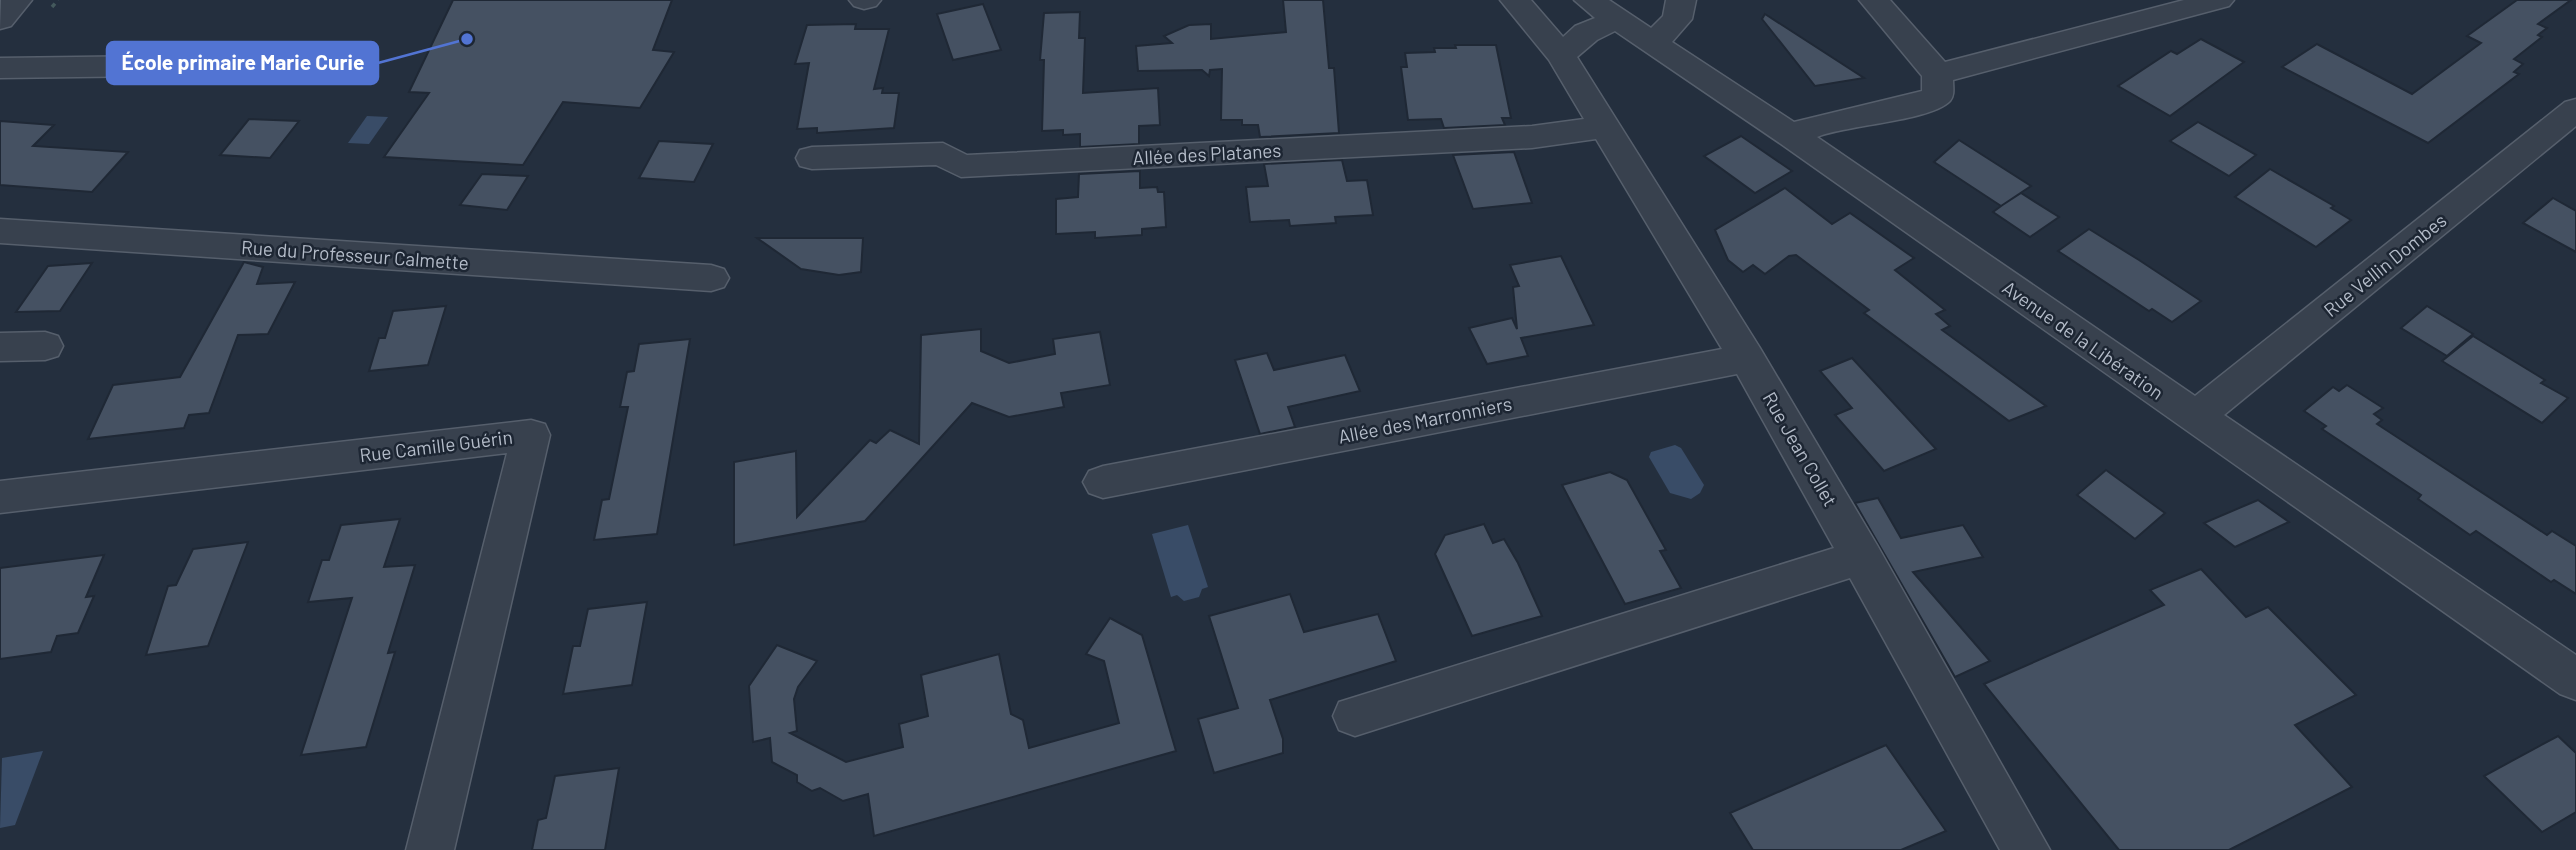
<svg xmlns="http://www.w3.org/2000/svg" width="2576" height="850" viewBox="0 0 2576 850" font-family="Barlow,sans-serif">
<rect width="100%" height="100%" fill="#242f3e"/>
<g fill="#394c67">
<polygon points="367,116 388,117 369,144 348,143"/>
<polygon points="1675,445 1681,448 1704,485 1700,493 1691,499 1670,493 1649,457 1651,452"/>
<polygon points="1188,525 1208,587 1202,589 1199,597 1184,601 1177,595 1171,597 1152,534"/>
<polygon points="43,751 15,825 0,828 2,758"/>
</g>
<g fill="#455162" stroke="#1f2835" stroke-width="2">
<polygon points="453,0 672,0 653,50 674,52 640,108 563,102 523,165 384,157 429,93 409,92"/>
<polygon points="1283,0 1323,0 1329,68 1334,68 1339,133 1260,137 1258,125 1242,125 1242,120 1221,120 1222,69 1210,70 1209,76 1202,70 1138,71 1136,46 1172,43 1164,36 1189,25 1211,24 1211,39 1286,32"/>
<polygon points="2517,0 2571,0 2538,24 2547,28 2538,35 2542,37 2514,59 2523,64 2514,72 2519,74 2428,143 2282,67 2317,44 2412,94 2481,43 2467,36"/>
<polygon points="983,4 1001,50 953,60 937,14"/>
<polygon points="1080,12 1079,38 1085,38 1083,93 1158,88 1160,125 1139,126 1139,144 1080,147 1080,134 1063,135 1063,130 1042,131 1044,60 1040,60 1044,13"/>
<polygon points="1765,14 1864,78 1815,86 1762,19"/>
<polygon points="856,24 855,29 889,29 874,89 883,88 882,93 899,93 894,128 817,133 817,128 797,129 809,63 795,64 807,25"/>
<polygon points="2201,39 2244,62 2170,116 2118,86 2171,51 2177,54"/>
<polygon points="1455,45 1496,45 1511,118 1502,118 1505,125 1444,128 1441,119 1408,120 1401,67 1407,67 1405,53 1435,52 1434,48 1456,48"/>
<polygon points="249,119 299,121 270,158 220,155"/>
<polygon points="0,121 54,125 33,146 128,152 92,192 0,185"/>
<polygon points="2198,122 2256,155 2229,176 2170,141"/>
<polygon points="1741,136 1792,171 1755,193 1704,156"/>
<polygon points="1959,140 2031,186 2001,206 2021,193 2059,217 2030,237 1993,212 2001,206 1934,162"/>
<polygon points="659,141 713,144 694,182 639,178"/>
<polygon points="1514,152 1532,203 1473,209 1453,155"/>
<polygon points="1342,160 1347,181 1367,180 1373,215 1335,217 1336,223 1290,226 1289,220 1250,222 1246,187 1268,186 1264,164"/>
<polygon points="2270,169 2334,206 2331,208 2351,220 2316,247 2235,197"/>
<polygon points="1140,171 1140,188 1157,187 1158,192 1164,192 1166,227 1142,229 1142,235 1095,238 1095,232 1056,234 1056,199 1078,197 1079,174"/>
<polygon points="482,174 528,176 507,210 460,205"/>
<polygon points="1785,188 1832,224 1850,213 1914,258 1895,270 1945,310 1936,314 1950,326 1942,330 2046,406 2009,421 1864,313 1869,310 1796,255 1789,256 1765,274 1753,265 1743,272 1728,260 1715,230"/>
<polygon points="2553,198 2576,211 2576,252 2523,223"/>
<polygon points="2089,229 2139,260 2201,301 2172,322 2152,309 2149,311 2058,251"/>
<polygon points="757,238 863,238 861,272 839,275 801,269"/>
<polygon points="1561,256 1594,325 1521,338 1528,356 1487,364 1469,328 1512,318 1517,329 1513,287 1519,286 1510,265"/>
<polygon points="244,262 263,267 257,284 295,282 268,334 238,335 209,413 189,415 184,428 88,439 113,385 180,377"/>
<polygon points="92,263 60,311 16,312 48,266"/>
<polygon points="446,306 428,365 369,371 379,338 385,338 393,311"/>
<polygon points="2427,306 2473,334 2447,356 2401,328"/>
<polygon points="981,329 981,351 1009,363 1055,354 1053,339 1100,332 1110,385 1061,393 1064,407 1009,417 972,403 865,521 734,545 734,462 796,451 797,517 870,440 876,443 890,430 919,444 921,335"/>
<polygon points="2473,336 2545,380 2541,383 2568,398 2542,423 2442,361"/>
<polygon points="690,339 657,534 594,540 602,500 609,499 628,407 620,407 627,372 634,371 639,344"/>
<polygon points="1267,353 1274,370 1345,355 1360,391 1288,407 1295,427 1260,434 1235,360"/>
<polygon points="1852,358 1936,449 1884,471 1835,415 1852,408 1820,371"/>
<polygon points="2347,385 2383,408 2374,414 2382,420 2377,424 2547,535 2552,531 2576,546 2576,594 2554,580 2551,582 2476,531 2470,535 2418,499 2421,495 2322,429 2326,426 2304,411 2333,387 2339,391"/>
<polygon points="2106,470 2165,513 2135,539 2077,495"/>
<polygon points="1610,472 1627,480 1666,550 1660,551 1681,588 1625,604 1562,485"/>
<polygon points="1878,498 1901,538 1963,525 1983,557 1913,572 1990,661 1955,677 1855,503"/>
<polygon points="2258,500 2289,522 2235,547 2204,523"/>
<polygon points="400,519 384,567 415,565 388,653 395,652 366,747 301,755 352,598 308,602 322,560 329,560 341,525"/>
<polygon points="1484,524 1493,543 1504,539 1518,563 1542,616 1472,636 1435,554 1445,535"/>
<polygon points="248,542 208,646 146,655 168,586 176,585 193,549"/>
<polygon points="104,555 86,597 94,596 78,633 57,636 51,652 0,659 0,568"/>
<polygon points="2201,569 2246,617 2268,607 2356,695 2295,725 2352,787 2229,850 2119,850 1984,684 2164,605 2150,590"/>
<polygon points="1290,594 1304,632 1378,614 1396,661 1270,700 1283,739 1283,753 1214,773 1198,719 1238,708 1209,616"/>
<polygon points="647,602 632,685 563,694 573,646 580,646 588,609"/>
<polygon points="1110,618 1142,635 1176,751 874,836 868,794 843,801 820,788 812,791 797,782 797,775 772,762 770,738 753,742 749,686 777,645 817,661 798,687 794,699 797,731 790,733 846,762 903,747 899,724 928,716 921,675 999,654 1011,714 1023,720 1029,748 1119,723 1104,661 1086,654"/>
<polygon points="2558,736 2576,753 2576,812 2542,832 2484,776"/>
<polygon points="1886,745 1946,831 1901,850 1753,850 1730,813"/>
<polygon points="619,768 605,850 532,850 538,820 546,818 555,776"/>
</g>
<g fill="none" stroke-linecap="round" stroke-linejoin="round">
<g stroke="#565f6c" stroke-width="3">
<g id="minor">
<polygon points="1,0 32,0 11,26 0,29"/>
<polygon points="849,0 881,0 876,6 864,9 854,6"/>
<path d="M 1500,0 L 1531,0 L 1563,37 L 1575,26 L 1595,18 L 1574,0 L 1609,0 L 1651,28 L 1663,16 L 1666,0 L 1696,0 L 1692,19 L 1672,42 L 1794,122 L 1922,91 L 1922,76 L 1859,0 L 1890,0 L 1945,62 L 2184,0 L 2234,0 L 2229,6 L 1953,80 C 1953,87 1955,95 1950,101 C 1931,121 1846,125 1817,137 L 2195,396 L 2565,102 L 2576,99 L 2576,126 L 2224,415 L 2576,655 L 2576,700 L 2560,694 L 1781,144 L 1615,31 L 1597,40 L 1577,57 L 1760,348 L 1877,545 L 2050,850 L 2000,850 L 1850,578 L 1355,736 L 1339,730 L 1333,716 L 1339,702 L 1834,548 L 1737,374 L 1103,498 L 1089,493 L 1083,482 L 1089,471 L 1103,466 L 1722,349 L 1596,139 L 1532,148 L 961,177 L 936,165 L 812,169 L 800,166 L 796,158 L 800,150 L 812,147 L 943,143 L 967,155 L 1532,126 L 1584,119 L 1549,60 Z"/>
<polygon points="154,56 165,59 169,66 165,73 154,76 0,78 0,58"/>
<polygon points="0,219 711,265 724,269 729,278 724,287 711,291 0,243"/>
<polygon points="45,332 58,336 63,346 58,356 45,360 0,361 0,333"/>
<polygon points="531,420 545,424 550,435 454,850 406,850 507,453 0,513 0,481"/>
</g>
</g>
<polyline stroke="#44595c" stroke-width="3.5" stroke-dasharray="4.5 4.5" stroke-linecap="butt" points="52,7 58,0"/>
<use href="#minor" fill="#38414e" fill-rule="evenodd"/>
</g>
<g text-anchor="middle" stroke-width="5" stroke-linejoin="round" paint-order="stroke">
<g font-size="19" fill="#b4bcc9" stroke="#1d2633">
<text transform="translate(1207 154) rotate(-3)" y="7">Allée des Platanes</text>
<text transform="translate(355 255) rotate(4)" y="7">Rue du Professeur Calmette</text>
<text transform="translate(2385 265) rotate(-39)" y="7">Rue Vellin Dombes</text>
<text transform="translate(2083 340) rotate(35)" y="7">Avenue de la Libération</text>
<text transform="translate(1425 420) rotate(-11)" y="7">Allée des Marronniers</text>
<text transform="translate(436 446) rotate(-7)" y="7">Rue Camille Guérin</text>
<text transform="translate(1800 449) rotate(60)" y="7">Rue Jean Collet</text>
</g>
</g>
<path fill="none" stroke="#5274d3" stroke-width="2.5" d="M467 39L378 63"/>
<circle fill="#5274d3" stroke="#1d2633" stroke-width="2.5" cx="467" cy="39" r="7"/>
<rect fill="#5274d3" stroke="#5274d3" stroke-width="2.5" x="107" y="42" width="271" height="42" rx="7"/>
<g font-size="21" text-anchor="middle" font-weight="bold" fill="#fff">
<text x="243" y="70">École primaire Marie Curie</text>
</g>
</svg>
